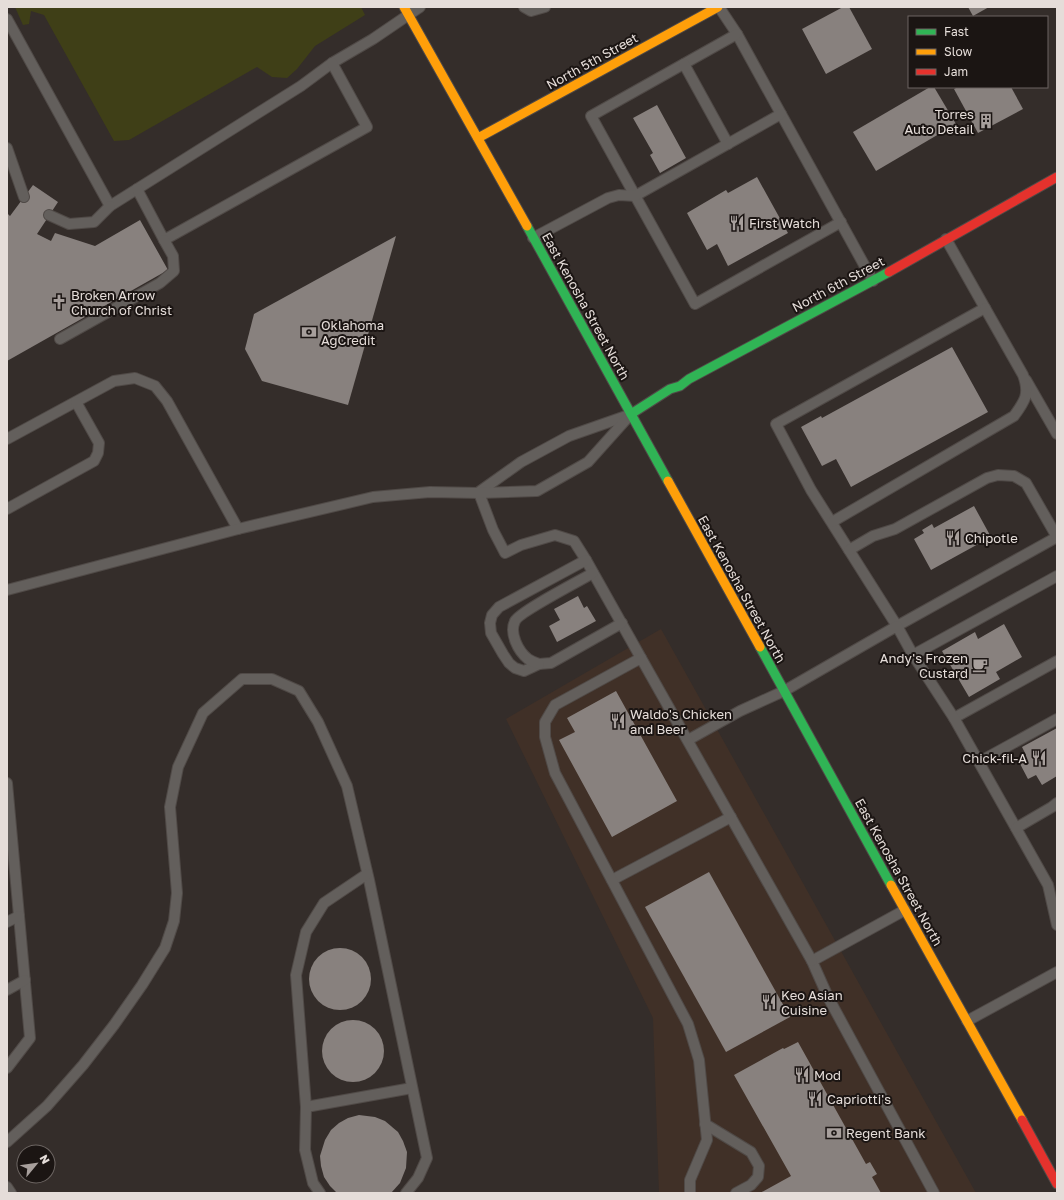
<svg xmlns="http://www.w3.org/2000/svg" width="1064" height="1200" viewBox="0 0 1064 1200" font-family="'Golos Text',sans-serif">
<rect width="100%" height="100%" fill="#342d2a"/>
<polygon fill="#403027" points="661,629 976,1193 659,1193 653,1018 506,719"/>
<polygon fill="#3f3f17" points="15,7 361,7 365,15 315,46 297,69 287,78 272,77 257,67 129,140 114,141 44,15 31,11 29,24 23,25"/>
<g fill="#88817e">
<polygon points="843,7 849,7 872,49 826,74 802,29"/>
<polygon points="968,7 989,7 973,16"/>
<polygon points="930,87 934,87 956,124 876,171 853,132"/>
<polygon points="958,87 1011,87 1023,109 978,133 954,89"/>
<polygon points="657,105 686,158 660,173 650,155 653,153 633,118"/>
<polygon points="757,177 788,233 728,266 717,244 707,250 687,213 726,190 728,193"/>
<polygon points="33,185 58,202 37,234 51,241 55,233 95,246 140,220 168,270 7,361 7,213 10,216"/>
<polygon points="396,236 348,405 262,381 245,349 254,314"/>
<polygon points="952,347 988,412 851,487 836,459 822,466 801,427 821,416 822,418"/>
<polygon points="974,506 991,537 931,570 914,539 924,533 922,530 932,524 934,528"/>
<polygon points="578,596 584,608 587,606 596,621 557,642 549,626 560,620 554,609"/>
<polygon points="1004,624 1022,657 996,672 1000,679 969,697 942,651 975,632 978,639"/>
<polygon points="616,691 677,801 612,837 559,740 575,732 567,718"/>
<polygon points="1057,728 1057,776 1042,785 1036,775 1028,779 1018,760 1026,755 1022,747"/>
<polygon points="709,872 790,1017 726,1052 645,907"/>
<circle cx="340" cy="979" r="31"/>
<circle cx="353" cy="1051" r="31"/>
<polygon points="798,1042 866,1164 870,1162 877,1174 872,1177 881,1193 760,1193 791,1176 734,1075 783,1048 784,1049"/>
<polygon points="359,1115 375,1117 385,1121 398,1132 403,1141 407,1152 406,1168 400,1183 391,1193 337,1193 330,1186 324,1177 321,1166 320,1156 325,1140 331,1130 339,1123 348,1118"/>
</g>
<g fill="none" stroke-linecap="round" stroke-linejoin="round">
<g stroke="#504a47" stroke-width="12">
<g id="lane">
<polyline points="524,7 531,11 545,7"/>
<polyline points="719,7 737,34 873,281"/>
<polyline points="7,19 110,206 301,86 332,63 373,39 420,7"/>
<polyline points="737,34 591,116 695,304 841,222"/>
<polyline points="684,64 728,144"/>
<polyline points="7,148 24,197"/>
<polyline points="137,189 164,240 367,127 332,63"/>
<polyline points="49,215 69,224 94,222 110,206"/>
<polyline points="533,238 608,198 619,195 635,196 781,114"/>
<polyline points="946,239 985,308 776,424 811,490 897,626 1057,537"/>
<polyline points="60,339 160,283 174,271 173,256 164,240"/>
<polyline points="1026,380 1057,434"/>
<polyline points="7,439 114,381 135,378 155,386 167,401 238,529"/>
<polyline points="479,492 521,462 569,436 629,415"/>
<polyline points="479,493 493,530 505,553 521,545 555,535 574,541 586,560 641,658"/>
<polyline points="7,509 94,461 98,453 99,443 76,402"/>
<path d="M 832,522 L 1014,416 C 1025,401 1030,394 1023,375 L 985,308"/>
<polyline points="849,550 873,536 895,529 987,478 998,475 1014,476 1026,483 1057,537"/>
<polyline points="586,560 499,607 492,615 490,623 491,633 503,654 509,663 515,668 524,671 539,664 551,663 622,623"/>
<polyline points="7,590 238,529 373,497 430,492 479,493 537,491 588,462 631,414"/>
<polyline points="913,655 1057,576"/>
<path d="M 539,664 C 536,663 531,661 528,659 C 518,651 509,633 515,621 C 519,612 581,580 593,573"/>
<polyline points="954,718 1057,661"/>
<polyline points="688,740 740,711 784,691 897,626 913,655 954,718 1048,885 1057,925"/>
<polyline points="979,762 1057,719"/>
<polyline points="7,783 30,1038 7,1068"/>
<polyline points="1016,828 1052,807 1057,803"/>
<polyline points="612,880 731,817"/>
<polyline points="905,910 812,961 828,997 934,1193"/>
<polyline points="7,922 19,916"/>
<polyline points="7,990 25,980"/>
<polyline points="967,1021 1057,972"/>
<polyline points="306,1107 412,1088"/>
<polyline points="705,1124 751,1152 759,1166 758,1177 751,1185 736,1193"/>
<polyline points="7,1142 47,1106 83,1065 114,1025 142,985 165,948 174,921 177,893 170,807 178,767 203,713 242,679 272,679 299,691 318,722 347,786 369,880 427,1158 418,1178 406,1193"/>
<polyline points="7,1187 11,1193"/>
<polyline points="320,1193 313,1183 305,1150 306,1107 296,975 306,932 324,903 367,874"/>
<polyline points="690,1193 690,1180 707,1140 699,1060 688,1024 555,773 545,737 545,722 555,705 641,658 812,961"/>
</g>
</g>
<g stroke="#504a47" stroke-width="11">
<g id="fast">
<polyline points="527,226 668,481"/>
<polyline points="631,414 670,389 680,386 689,379 889,272"/>
<polyline points="760,647 891,885"/>
</g>
</g>
<g stroke="#504a47" stroke-width="11">
<g id="slow">
<polyline points="404,7 527,226"/>
<polyline points="478,138 718,7"/>
<polyline points="668,481 760,647"/>
<polyline points="891,885 1022,1120"/>
</g>
</g>
<g stroke="#504a47" stroke-width="11">
<g id="jam">
<polyline points="889,272 1057,177"/>
<polyline points="1022,1120 1057,1184"/>
</g>
</g>
<use href="#lane" stroke="#635f5c" stroke-width="10"/>
<use href="#fast" stroke="#30b455" stroke-width="9"/>
<use href="#slow" stroke="#ff9f0a" stroke-width="9"/>
<use href="#jam" stroke="#e5322d" stroke-width="9"/>
</g>
<defs>
<g id="building-bare" transform="scale(1.2)"><path d="M-4-6H4V6H1V3H-1V6H-4ZM-2.5-4.3h1.7v1.8h-1.7ZM.8-4.3h1.7v1.8H.8ZM-2.5-1h1.7V.8h-1.7ZM.8-1h1.7V.8H.8Z" fill="#a79f9c" stroke="#1b1513" stroke-width="2.5" paint-order="stroke"/></g>
<g id="restaurant-bare" transform="scale(1.2)"><path d="M-5-6h1v4h1v-4h1v4h1v-4h1v5L-1.5 .5V6h-2V.5L-5-1ZM5-6V6H3V1.5H1.5Q1.5-4 5-6Z" fill="#a79f9c" stroke="#1b1513" stroke-width="2.5" paint-order="stroke"/></g>
<g id="church-bare" transform="scale(1.2)"><path d="M-1.2-6h2.4v3.5h3.3v2.4h-3.3V6h-2.4V-.1h-3.3v-2.4h3.3Z" fill="#a79f9c" stroke="#1b1513" stroke-width="2.5" paint-order="stroke"/></g>
<g id="bank-bare" transform="scale(1.2)"><path d="M-6-4H6V4H-6ZM0-2.3a2.3 2.3 0 1 0 0 4.6a2.3 2.3 0 1 0 0-4.6Z" fill="#a79f9c" stroke="#1b1513" stroke-width="2.5" paint-order="stroke"/></g>
<g id="cafe-bare" transform="scale(1.2)"><path d="M-5.5-4.5H6V0H3Q3 3.5 0 3.5H-2.5Q-5.5 3.5-5.5 0ZM3-3.2v2h1.7v-2ZM-6 4.5H4V6H-6Z" fill="#a79f9c" stroke="#1b1513" stroke-width="2.5" paint-order="stroke"/></g>
</defs>
<g fill-rule="evenodd">
<use href="#building-bare" x="986" y="121"/>
<use href="#restaurant-bare" x="737" y="223"/>
<use href="#church-bare" x="59" y="302"/>
<use href="#bank-bare" x="309" y="332"/>
<use href="#restaurant-bare" x="953" y="538"/>
<use href="#cafe-bare" x="980" y="665"/>
<use href="#restaurant-bare" x="618" y="721"/>
<use href="#restaurant-bare" x="1039" y="758"/>
<use href="#restaurant-bare" x="769" y="1002"/>
<use href="#restaurant-bare" x="802" y="1075"/>
<use href="#restaurant-bare" x="815" y="1099"/>
<use href="#bank-bare" x="834" y="1133"/>
</g>
<g text-anchor="middle" stroke-width="4" stroke-linejoin="round" paint-order="stroke">
<g font-size="13" fill="#e5ddd9" stroke="#1b1513">
<text transform="translate(592 61) rotate(-29)" y="5">North 5th Street</text>
<text transform="translate(838 284) rotate(-28)" y="5">North 6th Street</text>
<text transform="translate(586 306) rotate(61)" y="5">East Kenosha Street North</text>
<text transform="translate(742 589) rotate(61)" y="5">East Kenosha Street North</text>
<text transform="translate(899 872) rotate(61)" y="5">East Kenosha Street North</text>
</g>
<g font-size="13" fill="#e5ddd9" stroke="#1b1513" text-anchor="start">
<text x="974" y="119" text-anchor="end">Torres<tspan x="974" dy="15">Auto Detail</tspan></text>
<text x="749" y="228">First Watch</text>
<text x="71" y="300">Broken Arrow<tspan x="71" dy="15">Church of Christ</tspan></text>
<text x="321" y="330">Oklahoma<tspan x="321" dy="15">AgCredit</tspan></text>
<text x="965" y="543">Chipotle</text>
<text x="968" y="663" text-anchor="end">Andy's Frozen<tspan x="968" dy="15">Custard</tspan></text>
<text x="630" y="719">Waldo's Chicken<tspan x="630" dy="15">and Beer</tspan></text>
<text x="1027" y="763" text-anchor="end">Chick-fil-A</text>
<text x="781" y="1000">Keo Asian<tspan x="781" dy="15">Cuisine</tspan></text>
<text x="814" y="1080">Mod</text>
<text x="827" y="1104">Capriotti's</text>
<text x="846" y="1138">Regent Bank</text>
</g>
</g>
<rect width="1064" height="1200" fill="none" stroke="#e5ddd9" stroke-width="16"/>
<rect x="908" y="16" width="140" height="72" fill="#1b1513" stroke="#6c6562"/>
<rect x="916" y="29" width="20" height="6" fill="#30b455" stroke="#6c6562"/>
<text x="944" y="36" font-size="12" fill="#e5ddd9">Fast</text>
<rect x="916" y="49" width="20" height="6" fill="#ff9f0a" stroke="#6c6562"/>
<text x="944" y="56" font-size="12" fill="#e5ddd9">Slow</text>
<rect x="916" y="69" width="20" height="6" fill="#e5322d" stroke="#6c6562"/>
<text x="944" y="76" font-size="12" fill="#e5ddd9">Jam</text>
<g transform="translate(36 1164) rotate(61)"><circle r="19" fill="#1b1513" stroke="#6c6562"/>
<path d="M0-3L7 15L0 10L-7 15Z" fill="#a79f9c"/>
<text y="-6" font-size="11" font-weight="bold" text-anchor="middle" fill="#e5ddd9">N</text>
</g>
</svg>
